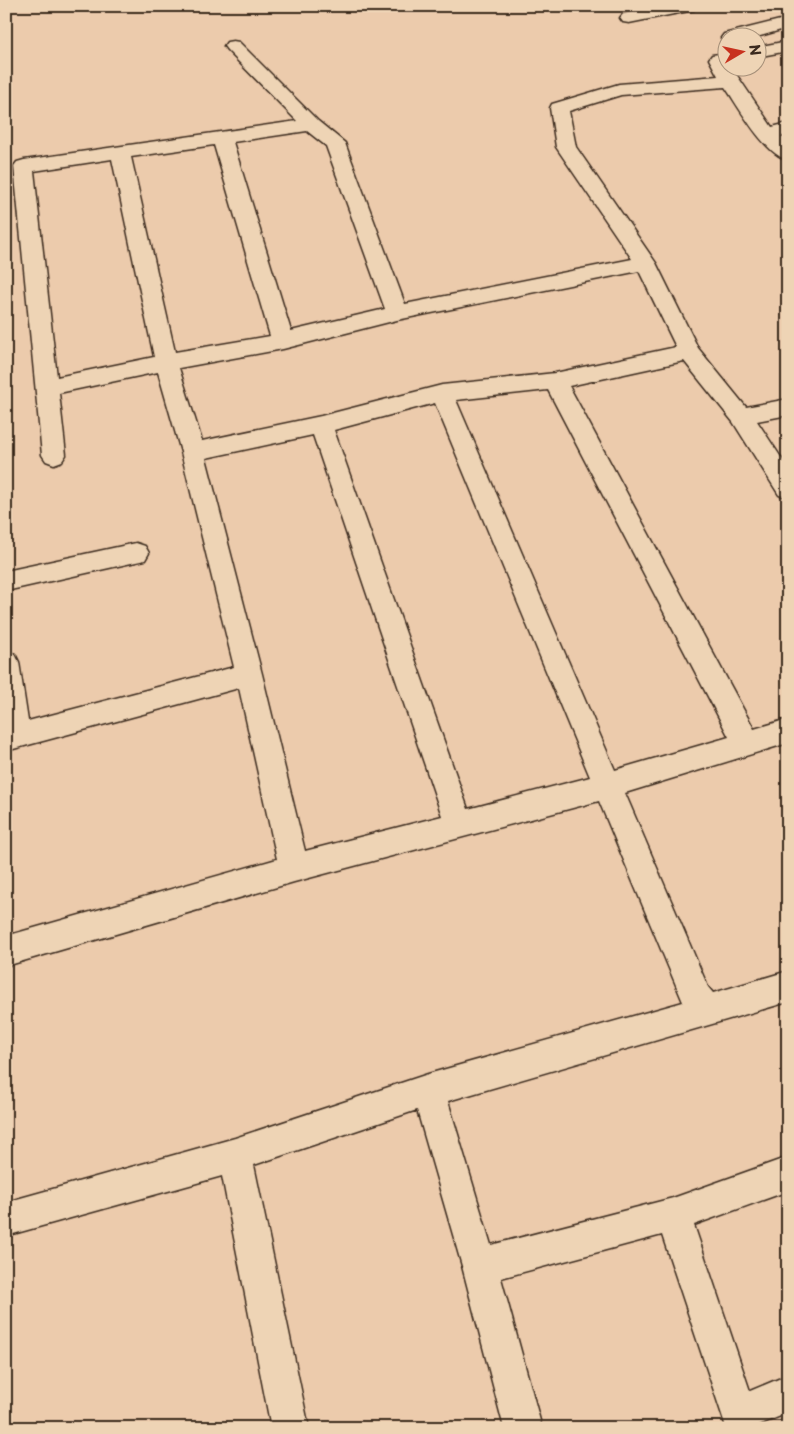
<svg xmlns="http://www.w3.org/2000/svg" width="794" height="1434" viewBox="0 0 794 1434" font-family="'Playpen Sans',sans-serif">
<rect width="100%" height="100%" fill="#eccbac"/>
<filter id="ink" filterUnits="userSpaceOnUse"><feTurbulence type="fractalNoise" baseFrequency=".02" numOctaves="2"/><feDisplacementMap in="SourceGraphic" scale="10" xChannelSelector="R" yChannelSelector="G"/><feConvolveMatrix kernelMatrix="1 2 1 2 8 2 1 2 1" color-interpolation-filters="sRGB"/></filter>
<g filter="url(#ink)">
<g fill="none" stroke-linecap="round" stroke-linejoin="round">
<g stroke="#3b2a1e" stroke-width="3">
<g id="minor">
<polygon points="661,6 696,6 694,10 629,23 623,22 620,18 623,14"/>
<polygon points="788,18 788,28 753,38 726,38 726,42 721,38 724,34"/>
<path d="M 233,41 L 239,42 L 318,121 L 345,143 L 405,304 L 632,259 L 556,147 L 550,108 L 552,104 L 619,84 L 718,76 L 709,59 L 712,55 L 726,53 L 726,68 L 732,68 L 772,127 L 788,123 L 788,135 L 781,136 L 788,143 L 788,160 C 764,154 739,107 725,87 L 621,95 L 569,111 L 576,147 L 656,263 L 698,348 L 746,407 L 788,399 L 788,415 L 757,421 L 788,468 L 788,497 L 779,495 L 733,422 L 684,361 L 569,386 L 754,729 L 788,719 L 788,743 L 625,793 L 708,987 L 713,993 L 788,971 L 788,1002 L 448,1101 L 491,1245 L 673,1198 L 788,1157 L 788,1191 L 694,1225 L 750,1391 L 788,1375 L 788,1413 L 751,1428 L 726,1427 L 662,1235 L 501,1278 L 542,1428 L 504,1428 L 462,1266 L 417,1110 L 254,1165 L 309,1428 L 271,1428 L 222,1176 L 6,1236 L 6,1202 L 235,1138 L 428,1074 L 683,1002 L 599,801 L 294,882 L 6,966 L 6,936 L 277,859 L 239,688 L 6,751 L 6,651 L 15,654 L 19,662 L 28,721 L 234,667 L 181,452 L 158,372 L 59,393 L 66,455 L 62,461 L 54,464 L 46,461 L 42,455 L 14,166 L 17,162 L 24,160 L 297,121 L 227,50 L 224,46 L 227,42 ZM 307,131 L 326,146 L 385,309 L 291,331 L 233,142 ZM 214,145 L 270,336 L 175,352 L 131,157 ZM 112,159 L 154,357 L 57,377 L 34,171 ZM 639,271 L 676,347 L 555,373 L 442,385 L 321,416 L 202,441 L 179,368 L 283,349 L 397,320 ZM 548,390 L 729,737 L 615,770 L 456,400 ZM 435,403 L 590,777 L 468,809 L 334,430 ZM 313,435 L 442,816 L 305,851 L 262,674 L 206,458 Z"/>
<polygon points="788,41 788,51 756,57 756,47"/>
<polygon points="136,543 145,546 149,553 145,560 6,591 6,571"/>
</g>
</g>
<use href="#minor" fill="#eed4b5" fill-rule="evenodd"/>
</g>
</g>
<rect width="794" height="1434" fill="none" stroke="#eed4b5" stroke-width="25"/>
<rect x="12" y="12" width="769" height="1409" fill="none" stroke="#3b2a1e" stroke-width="2" filter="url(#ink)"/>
<g transform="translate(742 52) rotate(81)"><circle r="24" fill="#eed4b5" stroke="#a69079"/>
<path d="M0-4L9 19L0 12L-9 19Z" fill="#c8321e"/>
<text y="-8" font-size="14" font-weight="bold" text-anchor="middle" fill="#3b2a1e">N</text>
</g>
</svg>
